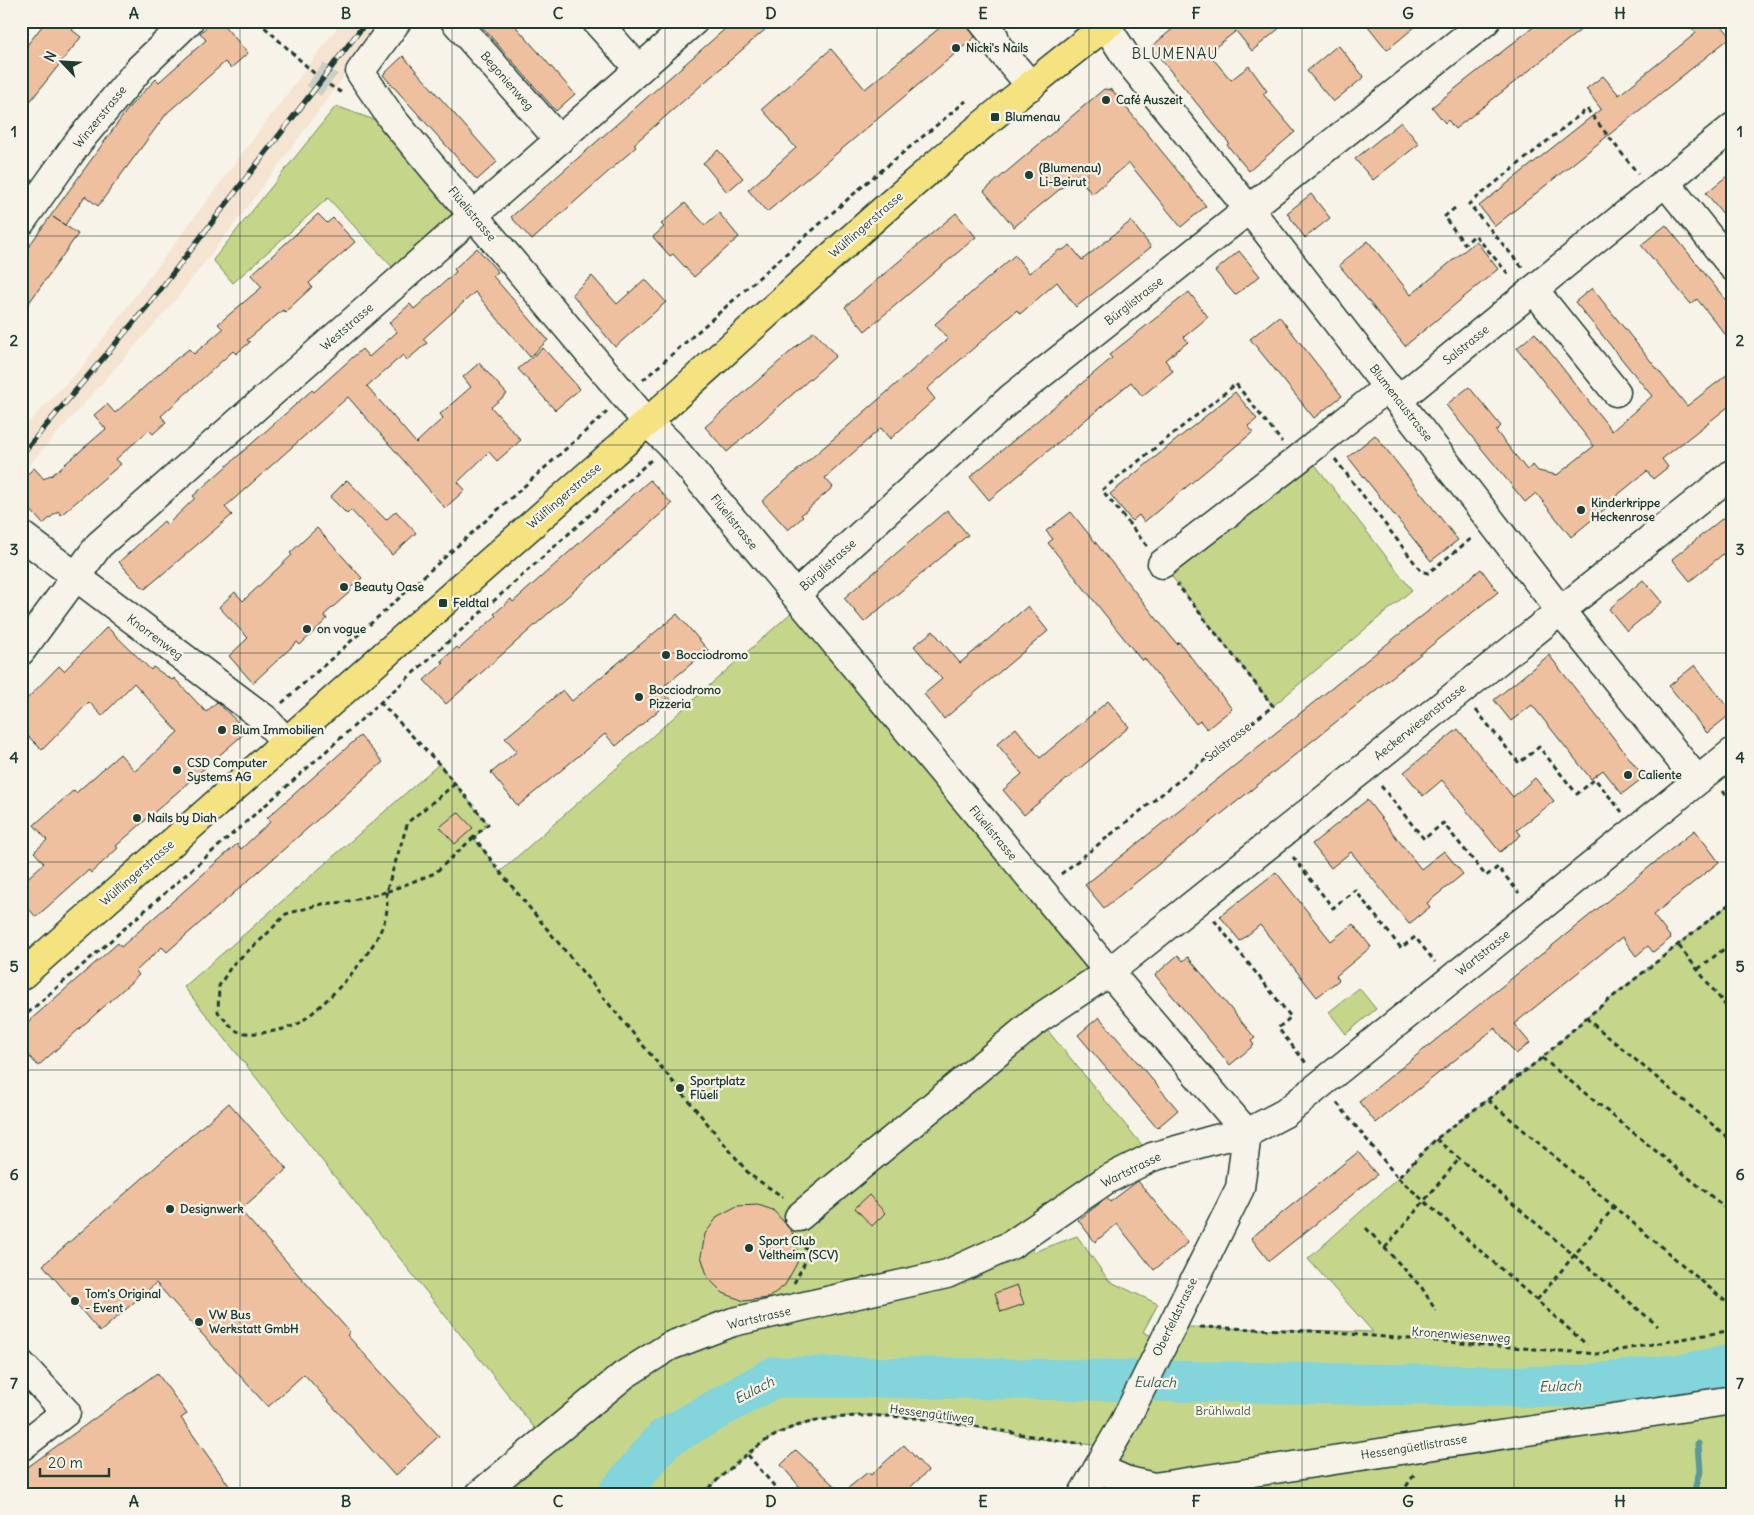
<svg xmlns="http://www.w3.org/2000/svg" width="1754" height="1515" viewBox="0 0 1754 1515" font-family="Delius,sans-serif">
<rect width="100%" height="100%" fill="#f7f3e8"/>
<filter id="ink" filterUnits="userSpaceOnUse"><feTurbulence type="fractalNoise" baseFrequency=".02" numOctaves="2"/><feDisplacementMap in="SourceGraphic" scale="10" xChannelSelector="R" yChannelSelector="G"/><feConvolveMatrix kernelMatrix="1 2 1 2 8 2 1 2 1" color-interpolation-filters="sRGB"/></filter>
<g filter="url(#ink)">
<polygon fill="#f5e4d2" points="342,21 385,21 246,209 169,308 21,474 21,430 81,368"/>
<g fill="#c5d68a" stroke="#728a5f">
<polygon points="336,106 391,126 457,204 455,217 394,269 328,198 233,283 213,260"/>
<polygon points="1306,453 1412,590 1273,706 1162,564"/>
<polygon points="801,604 1100,961 1038,1019 1152,1157 1011,1245 670,1346 545,1441 184,987 439,764 488,824 474,838 500,872"/>
<path d="M 1733,901 L 1733,1494 L 1083,1494 L 1108,1452 L 1093,1445 C 1075,1443 1058,1441 1040,1439 C 962,1427 875,1400 797,1426 C 760,1438 730,1469 702,1494 L 481,1494 L 672,1353 L 1029,1242 L 1034,1252 L 1077,1236 L 1109,1281 L 1158,1304 L 1143,1332 L 1163,1341 L 1187,1327 L 1373,1332 L 1308,1259 L 1398,1178 L 1436,1139 L 1542,1058 L 1586,1018 Z"/>
<polygon points="1359,988 1376,1009 1346,1034 1329,1012"/>
</g>
<g fill="none" stroke-linecap="round" stroke-linejoin="round">
<g stroke="#5b9898" stroke-width="7">
<polyline points="1690,1373 1691,1384"/>
<polyline points="1106,1380 1116,1364"/>
<polyline points="1694,1494 1700,1471 1698,1444"/>
</g>
<polyline stroke="#83d4db" stroke-width="41" points="618,1494 664,1439 774,1377 943,1378 1567,1387 1690,1373 1733,1365"/>
</g>
<g fill="#efc09f" stroke="#1f3d34">
<polygon points="46,21 79,21 72,30 81,37 21,113 21,53"/>
<polygon points="213,21 220,21 248,53 231,68 225,62 167,113 98,206 85,196 65,225 53,217 78,234 21,314 21,257 130,106 156,79 159,82 206,40 200,33"/>
<polygon points="477,21 511,21 575,94 556,111"/>
<polygon points="734,21 775,21 634,144 636,147 532,240 511,217"/>
<polygon points="948,21 967,21 975,37 767,212 748,190 796,148 762,109 831,49 865,89"/>
<polygon points="1182,21 1288,21 1252,51 1236,31 1208,53 1231,80 1249,66 1267,91 1263,94 1295,132 1249,171 1227,145 1229,143 1151,47"/>
<polygon points="1364,21 1422,21 1387,50"/>
<polygon points="1541,21 1592,21 1455,129 1448,120 1445,123 1432,107"/>
<polygon points="1686,21 1718,21 1731,37 1495,226 1479,206 1601,109 1586,89 1603,76 1619,95 1696,33"/>
<polygon points="1338,45 1364,77 1333,102 1307,71"/>
<polygon points="403,56 497,162 477,180 383,75"/>
<polygon points="1104,89 1112,90 1206,206 1181,227 1129,163 1092,194 1077,175 1014,227 984,191"/>
<polygon points="1401,122 1419,144 1373,180 1355,159"/>
<polygon points="718,150 743,178 727,192 703,163"/>
<polygon points="1733,171 1733,226 1706,193"/>
<polygon points="1311,194 1330,218 1305,238 1287,213"/>
<polygon points="685,203 705,225 719,213 739,237 694,277 673,254 670,256 653,237 664,227 661,224"/>
<polygon points="956,213 976,237 865,331 845,307"/>
<polygon points="318,214 327,223 333,218 355,242 309,283 312,287 297,301 285,312 283,310 247,340 250,342 236,354 233,351 161,416 166,422 153,434 149,430 116,459 121,464 61,515 58,511 43,524 21,499 21,480 34,468 44,479 50,475 51,476 106,429 94,415 107,404 115,413 176,359 189,349 194,354 223,329 218,324 262,287 251,275"/>
<polygon points="1131,221 1151,247 1076,307 1057,282 1020,314 1017,310 927,389 935,399 890,439 881,428 825,478 833,487 801,515 803,517 788,530 762,501 948,339 935,324 1015,255 1029,273 1059,250 1063,250 1070,245 1082,260"/>
<polygon points="1666,225 1733,309 1733,344 1697,299 1691,304 1641,245"/>
<polygon points="1368,241 1411,295 1476,241 1498,269 1405,346 1339,265"/>
<polygon points="477,248 498,272 493,276 548,340 530,357 475,292 423,339 427,343 407,360 403,355 367,386 416,443 443,418 440,414 471,387 463,377 479,363 507,394 491,407 521,440 497,461 489,452 458,482 465,490 445,508 348,397 225,507 232,515 145,589 138,583 119,562 164,521 167,525 195,498 193,496 312,390 314,392 362,349 369,357 397,332 389,323 410,304 414,309 456,272 454,269"/>
<polygon points="1239,251 1260,276 1235,295 1215,271"/>
<polygon points="592,276 617,304 645,279 666,302 615,347 572,294"/>
<polygon points="1592,288 1687,406 1733,370 1733,403 1662,459 1668,467 1653,479 1647,471 1604,506 1606,508 1571,537 1536,493 1525,502 1446,405 1469,387 1501,426 1496,431 1527,470 1533,465 1538,471 1557,475 1594,446 1517,348 1535,333 1612,431 1652,396 1575,302"/>
<polygon points="1189,292 1208,317 1184,337 1188,342 1165,360 1173,371 1142,396 1131,382 989,500 970,477 1112,358 1109,355"/>
<polygon points="1279,316 1342,396 1314,418 1250,339"/>
<polygon points="814,331 836,356 727,452 705,427"/>
<polygon points="543,348 580,389 555,410 518,369"/>
<polygon points="1235,392 1257,419 1248,426 1253,432 1144,522 1139,515 1132,521 1110,494"/>
<polygon points="1375,435 1458,540 1431,561 1348,457"/>
<polygon points="347,480 386,520 396,511 416,533 392,555 351,510 347,514 330,497"/>
<polygon points="650,480 672,504 446,704 424,680 444,663 441,661 457,647 459,649 496,616 494,614 511,599 513,602"/>
<polygon points="947,510 968,535 864,622 844,598"/>
<polygon points="1733,510 1733,546 1690,581 1672,559"/>
<polygon points="1071,512 1177,644 1179,642 1232,709 1207,729 1200,721 1196,724 1144,658 1142,661 1048,543 1053,539 1046,531"/>
<polygon points="317,528 362,578 350,588 351,591 324,615 327,619 300,645 297,642 253,683 229,656 248,638 219,607 235,592 243,601 292,555 290,553"/>
<polygon points="1481,569 1498,592 1104,908 1085,885"/>
<polygon points="1643,580 1662,602 1627,631 1609,609"/>
<polygon points="1028,606 1048,631 944,719 924,694 942,679 914,646 933,631 960,663"/>
<polygon points="677,614 708,650 662,688 671,700 616,746 605,734 518,806 491,773 517,751 505,738 563,690 572,701"/>
<polygon points="107,627 151,670 153,667 172,680 174,678 206,712 217,702 247,731 116,846 118,848 91,873 89,870 36,917 21,900 21,884 44,863 34,852 47,840 34,825 74,790 76,793 120,754 135,771 178,732 134,683 102,716 89,702 42,750 21,729 21,705 59,666 64,671"/>
<polygon points="1549,655 1644,777 1622,794 1603,770 1591,779 1532,705 1511,721 1494,700"/>
<polygon points="1695,665 1732,713 1707,733 1669,686"/>
<polygon points="1108,701 1129,727 1024,815 1003,790 1022,774 997,744 1016,728 1040,758"/>
<polygon points="1458,729 1513,797 1535,778 1554,801 1517,830 1521,835 1500,852 1442,780 1423,796 1404,772"/>
<polygon points="360,736 383,762 167,952 162,947 136,971 139,975 38,1066 21,1047 21,1028 118,943 121,947 237,844 241,849 270,822 267,818"/>
<polygon points="1367,800 1421,869 1444,851 1463,874 1427,903 1430,907 1409,924 1351,852 1331,868 1312,844"/>
<polygon points="458,812 473,828 455,844 440,827"/>
<polygon points="1695,830 1719,862 1653,915 1671,938 1653,952 1648,946 1636,956 1622,937 1514,1024 1530,1043 1516,1054 1495,1028 1376,1123 1359,1102"/>
<polygon points="1276,872 1331,941 1353,924 1371,947 1336,976 1339,980 1317,997 1260,925 1240,941 1220,916"/>
<polygon points="1178,955 1183,961 1188,957 1255,1038 1251,1041 1254,1045 1230,1065 1155,975"/>
<polygon points="1099,1017 1178,1110 1157,1128 1078,1035"/>
<polygon points="229,1103 287,1169 240,1210 350,1332 347,1335 439,1436 395,1476 304,1374 268,1407 156,1283 100,1332 43,1265"/>
<polygon points="1358,1152 1377,1175 1269,1261 1251,1238"/>
<polygon points="1138,1181 1188,1243 1154,1270 1117,1224 1095,1242 1078,1220 1107,1198 1110,1202"/>
<polygon points="869,1195 885,1213 872,1226 855,1208"/>
<polygon points="758,1205 773,1210 791,1230 796,1241 797,1263 785,1285 768,1298 744,1301 723,1293 708,1278 701,1256 705,1234 718,1216 737,1206"/>
<polygon points="1017,1285 1024,1304 1001,1312 995,1293"/>
<polygon points="157,1373 187,1414 181,1418 235,1494 21,1494 21,1472"/>
<polygon points="904,1445 928,1471 903,1494 806,1494 781,1465 796,1450 842,1493 868,1472 871,1475"/>
</g>
<g fill="none" stroke-linecap="round" stroke-linejoin="round">
<polyline stroke="#cccfc4" stroke-width="28" stroke-dasharray="28 14" stroke-linecap="butt" points="315,74 329,85"/>
<g stroke="#1f3d34" stroke-width="31">
<g id="minor">
<polyline points="397,21 360,72 393,120 625,396 647,422 669,443 1109,972 1247,1133"/>
<polyline points="455,21 559,140"/>
<polyline points="596,21 639,69"/>
<polyline points="982,21 994,36 997,46 1031,86"/>
<polyline points="1103,21 1130,63 1264,228 1560,610 1697,780"/>
<polyline points="1665,182 1733,267"/>
<polyline points="21,222 79,141 140,68 189,21"/>
<polyline points="1534,290 1616,392"/>
<polyline points="1398,400 1733,127"/>
<polyline points="21,535 265,719 286,742"/>
<polyline points="1162,564 1297,460 1388,387"/>
<polyline points="795,595 1011,398 1486,21"/>
<polyline points="21,651 99,545 694,21"/>
<polyline points="799,1217 1038,1019 1109,972 1733,473"/>
<polyline points="21,1364 66,1412 21,1447"/>
<polyline points="1098,1468 1125,1480 1154,1487 1733,1400"/>
<polyline points="480,1494 624,1375 670,1346 733,1322 947,1274 1011,1245 1106,1180 1152,1157 1216,1139 1247,1133 1285,1113 1733,752"/>
<polyline points="1083,1494 1125,1421 1240,1188 1247,1133"/>
</g>
</g>
<g stroke="#1f3d34" stroke-width="31">
<path id="major" d="M 21,976 C 216,804 411,632 605,460 C 772,311 934,157 1112,21"/>
</g>
<g stroke="#1f3d34" stroke-width="3" stroke-dasharray="5 4" stroke-linecap="butt">
<polyline points="258,21 315,74"/>
<polyline points="329,85 344,94"/>
<polyline points="1455,208 1444,217 1465,244 1475,235 1510,276"/>
<polyline points="1522,267 1469,204 1587,109 1638,174"/>
<polyline points="643,380 865,184 966,101"/>
<polyline points="1335,459 1421,571 1428,573 1472,538"/>
<polyline points="1147,546 1102,490 1236,384 1282,442"/>
<polyline points="380,702 439,764 488,824 474,837 500,872 750,1175 783,1197"/>
<polyline points="282,703 607,412"/>
<polyline points="1476,710 1519,763 1539,747 1577,794 1595,779 1622,812"/>
<polyline points="455,784 408,822 386,892 435,873 474,837"/>
<polyline points="1381,786 1424,839 1443,823 1486,876 1498,867 1519,893"/>
<polyline points="1723,791 1733,805"/>
<polyline points="1293,857 1333,908 1355,890 1401,948 1415,937 1435,962"/>
<polyline points="1061,874 1273,706 1177,584"/>
<path d="M 386,892 C 387,902 388,910 385,919 C 375,954 329,1001 301,1022 C 290,1030 250,1037 237,1031 C 230,1027 223,1017 218,1012 L 219,986 L 232,965 L 264,937 L 286,914 L 322,904 L 345,902 Z"/>
<polyline points="1214,920 1291,1017 1278,1028 1306,1063"/>
<polyline points="1679,946 1733,1015"/>
<polyline points="1698,969 1733,942"/>
<polyline points="1586,1018 1733,1142"/>
<polyline points="21,1019 286,787 651,460"/>
<polyline points="1542,1058 1733,1214"/>
<polyline points="1488,1100 1731,1306 1733,1305"/>
<polyline points="1337,1103 1398,1178 1436,1139 1542,1058 1586,1018 1733,901"/>
<polyline points="1436,1139 1658,1326"/>
<polyline points="1398,1178 1587,1345"/>
<polyline points="1366,1228 1422,1288 1436,1311"/>
<polyline points="1385,1248 1459,1159"/>
<polyline points="794,1283 804,1264 806,1239"/>
<polyline points="1537,1300 1615,1206"/>
<polyline points="1200,1327 1311,1331 1597,1354 1733,1330"/>
<polyline points="748,1455 781,1494"/>
<path d="M 702,1494 C 730,1469 761,1437 797,1426 C 884,1399 994,1433 1083,1444"/>
<polyline points="1401,1494 1416,1472"/>
</g>
<use href="#minor" stroke="#f7f3e8" stroke-width="28"/>
<use href="#major" stroke="#f5e382" stroke-width="28"/>
<g stroke="#1f3d34" stroke-width="5.5">
<polyline id="rail" points="21,455 150,303 367,21"/>
</g>
<use href="#rail" stroke="#f7f3e8" stroke-width="4" stroke-dasharray="11" stroke-linecap="butt"/>
</g>
</g>
<path fill="none" stroke="#1f3d34" stroke-width="1" stroke-opacity="0.55" d="M 240,21 L 240,1494M 452,21 L 452,1494M 665,21 L 665,1494M 877,21 L 877,1494M 1089,21 L 1089,1494M 1302,21 L 1302,1494M 1514,21 L 1514,1494M 21,236 L 1733,236M 21,445 L 1733,445M 21,653 L 1733,653M 21,862 L 1733,862M 21,1070 L 1733,1070M 21,1279 L 1733,1279"/>
<g fill="#1f3d34" stroke="#f7f3e8" stroke-width="2">
<circle cx="956" cy="48" r="5"/>
<circle cx="1106" cy="100" r="5"/>
<rect x="990" y="112" width="10" height="10" rx="2.5"/>
<circle cx="1029" cy="175" r="5"/>
<circle cx="1581" cy="510" r="5"/>
<circle cx="344" cy="587" r="5"/>
<rect x="438" y="598" width="10" height="10" rx="2.5"/>
<circle cx="307" cy="629" r="5"/>
<circle cx="666" cy="655" r="5"/>
<circle cx="639" cy="697" r="5"/>
<circle cx="222" cy="730" r="5"/>
<circle cx="177" cy="770" r="5"/>
<circle cx="1628" cy="775" r="5"/>
<circle cx="137" cy="818" r="5"/>
<circle cx="680" cy="1088" r="5"/>
<circle cx="170" cy="1209" r="5"/>
<circle cx="749" cy="1248" r="5"/>
<circle cx="75" cy="1301" r="5"/>
<circle cx="199" cy="1322" r="5"/>
</g>
<g text-anchor="middle" stroke-width="4.5" stroke-linejoin="round" paint-order="stroke">
<g font-size="12" font-weight="bold" fill="#1f3d34" stroke="#f7f3e8" text-anchor="start">
<text x="966" y="52">Nicki's Nails</text>
<text x="1116" y="104">Café Auszeit</text>
<text x="1005" y="121">Blumenau</text>
<text x="1039" y="172">(Blumenau)<tspan x="1039" dy="14">Li-Beirut</tspan></text>
<text x="1591" y="507">Kinderkrippe<tspan x="1591" dy="14">Heckenrose</tspan></text>
<text x="354" y="591">Beauty Oase</text>
<text x="453" y="607">Feldtal</text>
<text x="317" y="633">on vogue</text>
<text x="676" y="659">Bocciodromo</text>
<text x="649" y="694">Bocciodromo<tspan x="649" dy="14">Pizzeria</tspan></text>
<text x="232" y="734">Blum Immobilien</text>
<text x="187" y="767">CSD Computer<tspan x="187" dy="14">Systems AG</tspan></text>
<text x="1638" y="779">Caliente</text>
<text x="147" y="822">Nails by Diah</text>
<text x="690" y="1085">Sportplatz<tspan x="690" dy="14">Flüeli</tspan></text>
<text x="180" y="1213">Designwerk</text>
<text x="759" y="1245">Sport Club<tspan x="759" dy="14">Veltheim (SCV)</tspan></text>
<text x="85" y="1298">Tom's Original<tspan x="85" dy="14">- Event</tspan></text>
<text x="209" y="1319">VW Bus<tspan x="209" dy="14">Werkstatt GmbH</tspan></text>
</g>
<g font-size="12" fill="#1f3d34" stroke="#f7f3e8">
<text transform="translate(507 81) rotate(49)" y="4">Begonienweg</text>
<text transform="translate(100 117) rotate(-51)" y="4">Winzerstrasse</text>
<text transform="translate(472 214) rotate(50)" y="4">Flüelistrasse</text>
<text transform="translate(866 225) rotate(-41)" y="4">Wülflingerstrasse</text>
<text transform="translate(1134 301) rotate(-38)" y="4">Bürglistrasse</text>
<text transform="translate(347 327) rotate(-41)" y="4">Weststrasse</text>
<text transform="translate(1466 345) rotate(-39)" y="4">Salstrasse</text>
<text transform="translate(1401 403) rotate(52)" y="4">Blumenaustrasse</text>
<text transform="translate(564 496) rotate(-41)" y="4">Wülflingerstrasse</text>
<text transform="translate(734 522) rotate(51)" y="4">Flüelistrasse</text>
<text transform="translate(828 565) rotate(-42)" y="4">Bürglistrasse</text>
<text transform="translate(155 637) rotate(37)" y="4">Knorrenweg</text>
<text transform="translate(1420 722) rotate(-39)" y="4">Aeckerwiesenstrasse</text>
<text transform="translate(1228 742) rotate(-38)" y="4">Salstrasse</text>
<text transform="translate(993 833) rotate(50)" y="4">Flüelistrasse</text>
<text transform="translate(137 873) rotate(-41)" y="4">Wülflingerstrasse</text>
<text transform="translate(1483 953) rotate(-39)" y="4">Wartstrasse</text>
<text transform="translate(1131 1170) rotate(-26)" y="4">Wartstrasse</text>
<text transform="translate(1175 1317) rotate(-64)" y="4">Oberfeldstrasse</text>
<text transform="translate(759 1318) rotate(-13)" y="4">Wartstrasse</text>
<text transform="translate(1461 1335) rotate(4)" y="4">Kronenwiesenweg</text>
<text transform="translate(932 1414) rotate(7)" y="4">Hessengütliweg</text>
<text transform="translate(1414 1447) rotate(-9)" y="4">Hessengüetlistrasse</text>
</g>
<g font-size="12" fill="#405c45" stroke="#f7f3e8">
<text x="1223" y="1415">Brühlwald</text>
</g>
<g font-size="14" font-style="italic" fill="#335b55" stroke="#f7f3e8">
<text transform="translate(1155 1382) rotate(1)" y="5">Eulach</text>
<text transform="translate(1560 1386) rotate(-2)" y="5">Eulach</text>
<text transform="translate(754 1390) rotate(-27)" y="5">Eulach</text>
</g>
<g font-size="15" letter-spacing="1" fill="#1f3d34" stroke="#f7f3e8">
<text x="1175" y="59">BLUMENAU</text>
</g>
</g>
<rect width="1754" height="1515" fill="none" stroke="#f7f3e8" stroke-width="55"/>
<g transform="translate(62 62) rotate(295)" stroke="#f7f3e8" stroke-width="4" paint-order="stroke">
<path d="M0-4L9 19L0 12L-9 19Z" fill="#1f3d34"/>
<text y="-8" font-size="14" font-weight="bold" text-anchor="middle" fill="#1f3d34">N</text>
</g>
<path d="M40 1468v8h69v-8" fill="none" stroke="#1f3d34" stroke-width="2.5"/>
<text x="48" y="1468" font-size="15" fill="#1f3d34" stroke="#f7f3e8" stroke-width="4" paint-order="stroke">20 m</text>
<rect x="28" y="28" width="1698" height="1460" fill="none" stroke="#1f3d34" stroke-width="2"/>
<g font-size="16" text-anchor="middle" font-weight="bold" fill="#1f3d34">
<text x="134" y="19">A</text>
<text x="346" y="19">B</text>
<text x="558" y="19">C</text>
<text x="771" y="19">D</text>
<text x="983" y="19">E</text>
<text x="1196" y="19">F</text>
<text x="1408" y="19">G</text>
<text x="1620" y="19">H</text>
<text x="14" y="137">1</text>
<text x="1740" y="137">1</text>
<text x="14" y="346">2</text>
<text x="1740" y="346">2</text>
<text x="14" y="555">3</text>
<text x="1740" y="555">3</text>
<text x="14" y="763">4</text>
<text x="1740" y="763">4</text>
<text x="14" y="972">5</text>
<text x="1740" y="972">5</text>
<text x="14" y="1180">6</text>
<text x="1740" y="1180">6</text>
<text x="14" y="1389">7</text>
<text x="1740" y="1389">7</text>
<text x="134" y="1507">A</text>
<text x="346" y="1507">B</text>
<text x="558" y="1507">C</text>
<text x="771" y="1507">D</text>
<text x="983" y="1507">E</text>
<text x="1196" y="1507">F</text>
<text x="1408" y="1507">G</text>
<text x="1620" y="1507">H</text>
</g>
</svg>
